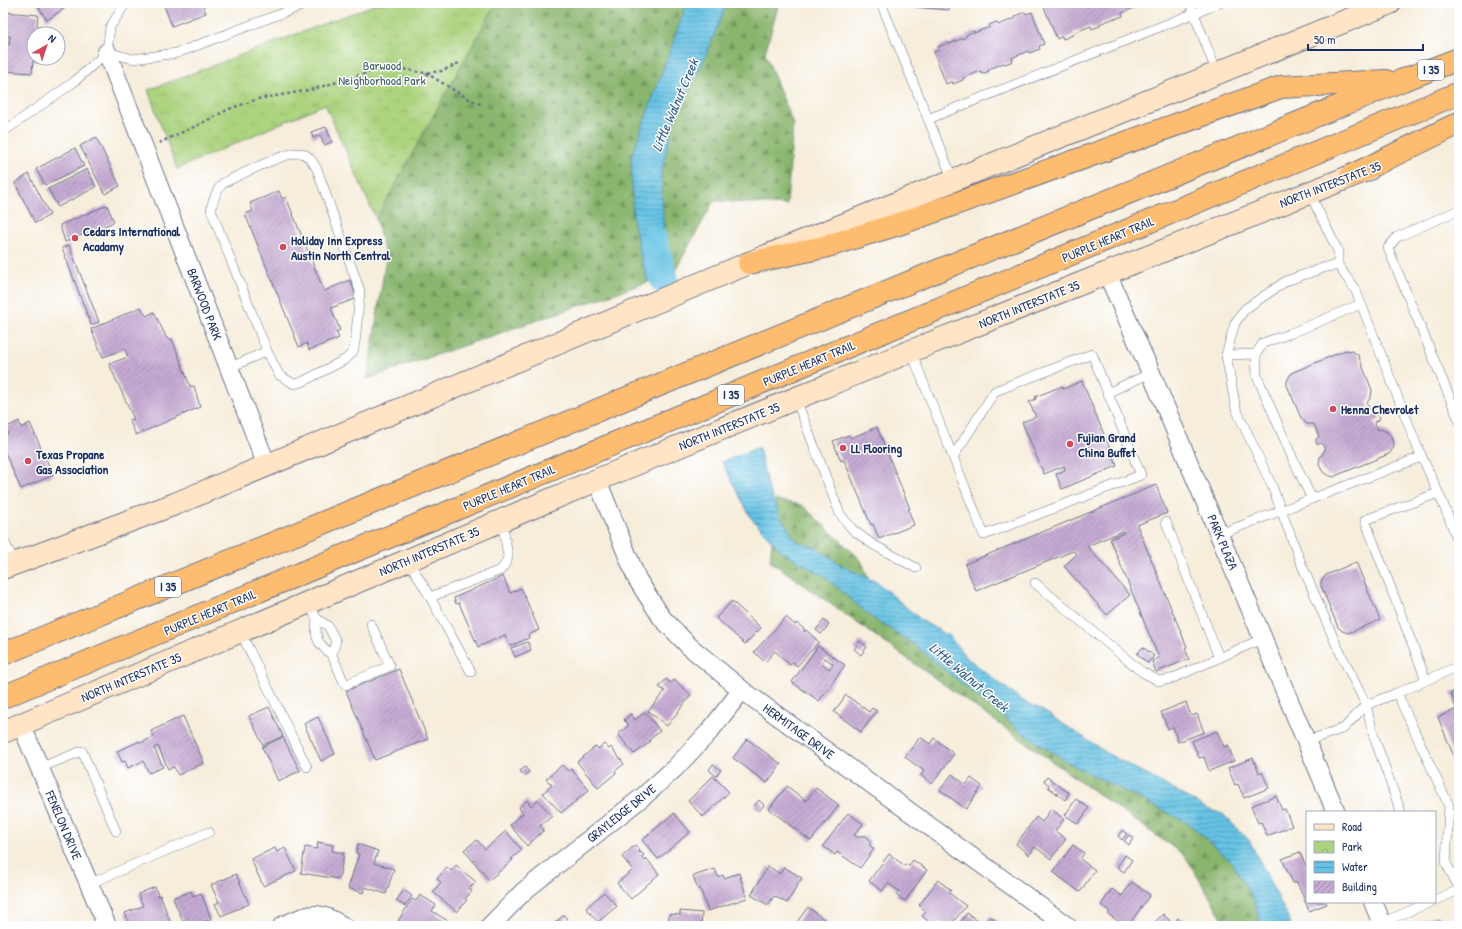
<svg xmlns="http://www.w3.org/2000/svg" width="1462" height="929" viewBox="0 0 1462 929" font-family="'Patrick Hand',sans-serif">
<defs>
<pattern id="forest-firs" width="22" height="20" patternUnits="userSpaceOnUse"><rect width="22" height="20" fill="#89b56d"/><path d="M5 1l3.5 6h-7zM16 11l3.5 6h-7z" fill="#6f945d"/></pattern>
<pattern id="park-crowns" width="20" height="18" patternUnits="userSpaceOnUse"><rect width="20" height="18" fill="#acd37e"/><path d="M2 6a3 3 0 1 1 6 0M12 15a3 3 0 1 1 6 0" fill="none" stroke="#93b56f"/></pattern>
<pattern id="water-rules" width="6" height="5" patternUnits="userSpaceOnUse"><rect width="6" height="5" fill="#66c3e4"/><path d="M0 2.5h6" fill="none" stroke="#539fbc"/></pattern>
<pattern id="building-hatch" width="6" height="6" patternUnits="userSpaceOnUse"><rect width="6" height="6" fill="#c6aad3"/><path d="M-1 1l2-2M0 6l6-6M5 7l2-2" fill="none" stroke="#a08bae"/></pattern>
</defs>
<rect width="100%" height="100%" fill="#fff"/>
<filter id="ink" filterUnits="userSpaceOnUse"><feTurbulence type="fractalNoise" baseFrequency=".025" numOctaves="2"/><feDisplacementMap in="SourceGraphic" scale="8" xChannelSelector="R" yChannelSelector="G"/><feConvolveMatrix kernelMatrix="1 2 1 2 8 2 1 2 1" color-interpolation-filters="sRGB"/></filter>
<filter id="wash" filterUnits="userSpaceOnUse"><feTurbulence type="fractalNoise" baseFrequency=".012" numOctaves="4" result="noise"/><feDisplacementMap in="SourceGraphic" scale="16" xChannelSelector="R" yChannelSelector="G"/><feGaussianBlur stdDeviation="0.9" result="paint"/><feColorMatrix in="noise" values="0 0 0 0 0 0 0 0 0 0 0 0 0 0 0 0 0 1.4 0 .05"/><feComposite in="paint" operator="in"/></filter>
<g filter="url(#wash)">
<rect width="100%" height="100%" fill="#f6eddb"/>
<g fill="url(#forest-firs)" stroke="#527266">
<polygon points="496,3 779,3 765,53 793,124 787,205 714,201 675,271 648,282 367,379 386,258 376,219"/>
<polygon points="776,500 802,505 861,560 870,582 986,679 1099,756 1241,833 1285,926 1227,926 1185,856 770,561"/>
</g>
<polygon fill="url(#park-crowns)" stroke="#64816e" points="379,3 496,3 376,219 325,104 177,169 148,90"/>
<g fill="url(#water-rules)" stroke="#4079a1">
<polygon points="687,3 727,3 703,62 674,119 661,173 664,237 675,271 648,282 640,253 633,218 631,158"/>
<polygon points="759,447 767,484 780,516 796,541 817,548 841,565 878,583 921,620 949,636 966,657 1023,701 1039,708 1112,756 1173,789 1207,809 1223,814 1249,840 1288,917 1290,926 1262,926 1253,899 1231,861 1188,823 1069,763 1023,733 913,644 870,616 825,577 781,551 751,518 722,462"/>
<polygon points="1437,916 1457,926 1412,925"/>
</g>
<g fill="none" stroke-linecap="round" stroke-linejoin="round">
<polyline stroke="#66c3e4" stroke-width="28" points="653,239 664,280"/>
</g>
<g id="blocks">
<g fill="url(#building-hatch)" fill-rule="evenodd">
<polygon points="36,3 72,3 47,20"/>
<polygon points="163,3 202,3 206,13 172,26"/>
<polygon points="915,3 953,3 953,5 949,5 949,10 914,7"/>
<polygon points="1048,3 1152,3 1139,8 1139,6 1122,13 1123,16 1115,19 1115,18 1099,24 1100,26 1092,29 1091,26 1073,33 1073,35 1063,39 1062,36 1057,39 1044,7 1049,5"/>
<polygon points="6,12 38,15 37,26 41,27 40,34 34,34 34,39 30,39 29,47 34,48 34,58 38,58 38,62 33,61 32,73 3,71 3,44 9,45 10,36 3,36 3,23 5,23"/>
<polygon points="1025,12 1026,14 1032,12 1044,44 1039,46 1040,49 1029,53 1028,51 1012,58 1013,61 1005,64 1004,63 989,69 989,71 982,74 981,71 963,78 963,80 953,84 952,81 946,84 934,52 939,50 938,47 948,43 949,44 966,37 966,35 974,31 974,33 990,27 989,25 996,22 998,25 1016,18 1015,16"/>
<polygon points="326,127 332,142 324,145 320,135 313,138 311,132"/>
<polygon points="96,137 120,186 105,194 80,146"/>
<polygon points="75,148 84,166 45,185 36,169"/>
<polygon points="87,169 96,187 58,207 48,189"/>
<polygon points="29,174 50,215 35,223 15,183"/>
<polygon points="279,191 282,199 286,197 324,291 350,280 357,298 331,308 340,330 336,332 339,338 309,350 307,343 299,347 245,214 253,211 250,203"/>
<polygon points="107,205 114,222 65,242 60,225"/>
<polygon points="69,245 99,322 91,325 62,248"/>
<polygon points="141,307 146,316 154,312 167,339 172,339 190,386 194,386 200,407 136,435 129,420 134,419 109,364 128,357 125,349 103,357 91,329"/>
<polygon points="1346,350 1352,351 1358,355 1372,390 1371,397 1367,403 1372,416 1376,414 1380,417 1379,420 1374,422 1378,430 1380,429 1387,432 1391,436 1394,447 1389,454 1335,476 1334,477 1327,475 1323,472 1319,465 1320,457 1325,450 1322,443 1318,444 1316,443 1316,439 1319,437 1314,424 1307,424 1301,418 1287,385 1287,381 1291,373"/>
<polygon points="1082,381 1117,466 1062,489 1056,474 1065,470 1064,466 1044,474 1022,422 1036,417 1029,402 1036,399 1035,397 1062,386 1063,389"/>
<polygon points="19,421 21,428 30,423 53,475 21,489 3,448 3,436 8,434 5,428"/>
<polygon points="877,427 910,509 908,509 914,525 879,539 873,524 871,525 844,460 841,461 833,441 849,435 851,438"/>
<polygon points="1156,485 1167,513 1137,525 1187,647 1185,648 1189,659 1156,672 1152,661 1159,658 1110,539 1124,533 1123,531 1087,546 1130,595 1107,615 1064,566 1077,554 1073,551 976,591 965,564"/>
<polygon points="1356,562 1380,620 1348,633 1342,631 1338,627 1321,586 1321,581 1326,575"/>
<polygon points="503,576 510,593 521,588 539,630 528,635 529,638 510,646 505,635 478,647 459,603 456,604 454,598"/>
<polygon points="732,601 761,628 745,644 716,618"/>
<polygon points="786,617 795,625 796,623 798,624 804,629 804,632 806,630 819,642 797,666 793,662 790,665 775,651 765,662 754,652"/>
<polygon points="824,620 829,625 821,634 816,630"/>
<polygon points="860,641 867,647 861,655 854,649"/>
<polygon points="528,642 531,650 515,657 511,648"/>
<path d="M 818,646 L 845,665 L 819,701 L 792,682 ZM 825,658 L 833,664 L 829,669 L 822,663 Z"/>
<polygon points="1143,647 1154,656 1148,663 1137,654"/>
<polygon points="399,669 428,739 375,760 346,691"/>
<polygon points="666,679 671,683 674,680 691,695 667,726 648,711 665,691 659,687"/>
<polygon points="1459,690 1459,769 1438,717 1457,709 1451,693"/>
<polygon points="846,695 869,712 872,708 877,711 861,732 834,712"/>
<polygon points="1186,702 1191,716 1197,714 1204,732 1178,742 1173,727 1168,729 1161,712"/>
<polygon points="269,707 283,736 263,745 249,716"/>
<polygon points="645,712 660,731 649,740 650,742 634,754 618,734 629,725 624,720 631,714 635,720"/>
<polygon points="183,716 204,763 178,775 174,767 168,769 158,746 154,748 163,767 149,773 143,761 128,768 125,761 122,762 117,751 136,743 139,741 140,743 154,737 151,731"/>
<polygon points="318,717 335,754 321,761 304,724"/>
<polygon points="1217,731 1224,747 1228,745 1234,761 1209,771 1204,757 1199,758 1192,741"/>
<polygon points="283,737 300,771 278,781 262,747"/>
<polygon points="920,737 930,744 934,738 954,754 932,784 921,775 924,771 905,757"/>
<polygon points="747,739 781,764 767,783 733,758"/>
<polygon points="604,744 609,749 611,747 624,764 615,771 616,773 598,788 577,762 596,746 598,749"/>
<polygon points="1253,758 1259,773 1262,772 1269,788 1244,798 1238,784 1235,785 1228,768"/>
<polygon points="713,764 721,770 716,776 709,770"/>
<polygon points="562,765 568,771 571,769 589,790 561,813 543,793 552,785 546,779"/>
<polygon points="525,767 529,772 524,776 520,771"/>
<polygon points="952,774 966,785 971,778 982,786 966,809 940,790"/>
<polygon points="713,776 729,792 703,817 688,801"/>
<polygon points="1047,777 1069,793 1065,800 1048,787 1049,785 1044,781"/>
<polygon points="787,786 806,801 816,788 839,805 811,841 769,809"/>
<polygon points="1276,796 1282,810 1285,809 1292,826 1267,836 1261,822 1258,823 1251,806"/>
<polygon points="1076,799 1089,808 1078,824 1065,815"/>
<polygon points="527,800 531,806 538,800 552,816 540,826 544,830 527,846 510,825 523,813 519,808"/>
<polygon points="759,800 764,805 759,811 754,806"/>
<polygon points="1051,809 1064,819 1055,831 1066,839 1051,859 1035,847 1029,855 1016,844 1036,817 1042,822"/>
<polygon points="674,813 690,832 658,859 642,840"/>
<polygon points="848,813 863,824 854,835 859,838 861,836 866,836 870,840 870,846 874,849 860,868 837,852 835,855 823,846"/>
<polygon points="1122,830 1127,834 1122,840 1118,836"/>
<polygon points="506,831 522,850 511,859 513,860 489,880 464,850 477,840 485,849"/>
<polygon points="1129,835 1133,838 1129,845 1124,841"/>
<polygon points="318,842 333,845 332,851 344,853 339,879 301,873 305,847 317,849"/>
<polygon points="358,844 378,851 374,863 394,869 386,894 365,887 363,893 348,888 359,854 356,853"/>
<polygon points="635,845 640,851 639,852 640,853 641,852 644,855 642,857 645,861 647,859 659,874 631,899 617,883 633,870 622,857"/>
<polygon points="1073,845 1084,853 1080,859 1095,870 1080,892 1053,872"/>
<polygon points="275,848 277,852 285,848 296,871 263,886 251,859"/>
<polygon points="1300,852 1307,870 1307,902 1326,902 1327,904 1309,911 1297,882 1293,883 1282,859"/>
<polygon points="889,854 905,866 906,864 909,866 913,860 927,870 905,901 896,895 899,891 888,883 882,891 869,881"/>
<polygon points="1125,855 1132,860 1124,872 1117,867"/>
<polygon points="456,865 476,882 469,889 472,891 465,899 467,900 457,912 433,892 441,882 437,879 447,867 451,871"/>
<polygon points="768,866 780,874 784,867 802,878 787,903 774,896 768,905 751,895"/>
<polygon points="715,869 718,877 723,875 724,878 739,873 747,898 708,911 700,888 698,889 693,876"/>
<polygon points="236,874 249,904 221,916 215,904 219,902 211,885"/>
<polygon points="938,880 951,890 949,893 966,906 950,926 945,926 940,922 937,926 934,926 922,916 926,912 919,905"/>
<polygon points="1132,882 1150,895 1128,926 1125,926 1108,914 1110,912 1101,905 1112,889 1122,896"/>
<polygon points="155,887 158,896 160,895 172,926 130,926 125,913 143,906 138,894"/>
<polygon points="404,890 412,896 405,906 396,901"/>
<polygon points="191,891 193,896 201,893 211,919 193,926 191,926 189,922 184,924 173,898"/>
<polygon points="604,892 617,906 598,922 586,908"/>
<polygon points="420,895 436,905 432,911 448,921 445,926 406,926 398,921 412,899 416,901"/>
<polygon points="808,907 829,923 827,926 794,926"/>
<polygon points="680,911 702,913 701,926 668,926 669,914 680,915"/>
<polygon points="967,913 979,922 980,920 985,924 990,916 1003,926 958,926"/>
<polygon points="1163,914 1173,924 1178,918 1187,926 1151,926"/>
<polygon points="564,915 572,926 551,926"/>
</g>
</g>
</g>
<g filter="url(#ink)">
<use href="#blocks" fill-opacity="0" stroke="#68728a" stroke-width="1"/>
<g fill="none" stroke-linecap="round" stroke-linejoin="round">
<g stroke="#68728a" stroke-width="10">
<g id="service">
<polyline points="881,3 953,180"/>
<polyline points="1190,3 1217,73"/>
<polyline points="107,52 133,59 177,53 309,3"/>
<polyline points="928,119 1220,3"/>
<polyline points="3,132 74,82 107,52 110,27 124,6 124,3"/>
<polyline points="1309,192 1338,251 1338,265 1326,267 1286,281 1245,309 1235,323 1226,355 1236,409 1272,486 1301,563 1336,644 1366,705 1397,693 1449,806 1446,863 1459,888"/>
<polyline points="1459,210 1397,237 1388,248 1459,420"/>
<polyline points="1338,265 1356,291 1417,446 1442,501 1459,543"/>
<polyline points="911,351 984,535 1141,475 1092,354 995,391 953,457"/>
<polyline points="1226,355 1256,354"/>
<path d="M 229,368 L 267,351 L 211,210 C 213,199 216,191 223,183 C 238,176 285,152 299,153 C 308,153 313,163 317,169 L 360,291 L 355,343 L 353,352 L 346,359 L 302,382 L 294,384 L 279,375 L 267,351"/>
<polyline points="1107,393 1151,373"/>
<polyline points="796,399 840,514 852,529 872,544 916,568"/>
<polyline points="1312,499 1293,459 1257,376 1256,354 1263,343 1289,334 1361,304"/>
<polyline points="1166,522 1219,658"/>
<polyline points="1220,534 1421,457"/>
<polyline points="3,539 15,563"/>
<polyline points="408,560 430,597 501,570 507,561 508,556 502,520"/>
<polyline points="1035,583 1142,672 1159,681 1171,679 1264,638"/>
<polyline points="430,597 471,672"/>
<path d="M 308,602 L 317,619 L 328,626 L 336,641 L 332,655 C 317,643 314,638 317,619"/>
<polyline points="240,631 307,767"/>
<polyline points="332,655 345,685 390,666 371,624"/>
<polyline points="1426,680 1365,520 1438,493"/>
<polyline points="1397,693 1459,666"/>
<polyline points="1366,705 1374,737 1401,812"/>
<polyline points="1307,741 1344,728 1366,705"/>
<polyline points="39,768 82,751 116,831"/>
<polyline points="89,884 209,832"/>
<polyline points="1435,900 1459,890"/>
<polyline points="1381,923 1431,902"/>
</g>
</g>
<g stroke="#68728a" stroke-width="20">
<g id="minor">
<polyline points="107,52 267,466"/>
<polyline points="1107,273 1151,373 1336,812"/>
<polyline points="597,480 637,579 662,618 689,646 742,690 1067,926"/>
<polyline points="21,724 107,926"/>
<polyline points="1373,902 1383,926"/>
<path d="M 282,926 C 310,914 315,909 343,926"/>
<polyline points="490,926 524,891 645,795 675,768 709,732 742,690"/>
</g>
</g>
<g stroke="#68728a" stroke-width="24">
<g id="secondary">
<polyline points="3,568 175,504 749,263 1390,3"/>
<polyline points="3,732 597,480 911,351 1369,169"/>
</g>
</g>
<g stroke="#68728a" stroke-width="24">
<g id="motorway">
<polyline points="1351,176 1459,123"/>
<polyline points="749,263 824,247 902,223 1281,87 1386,81"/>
<polyline points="3,654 1403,80 1459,59"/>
<polyline points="3,697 1459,93"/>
</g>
</g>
<g stroke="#68728a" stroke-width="2.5" stroke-dasharray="3 3" stroke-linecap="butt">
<polyline points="426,73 467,98 483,105"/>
<polyline points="159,143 196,126 229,109 258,99 310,90 377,70 402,69 425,73 442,71 459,63"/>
</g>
<use href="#service" stroke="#fff" stroke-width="9"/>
<use href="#minor" stroke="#fff" stroke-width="18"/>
<use href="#secondary" stroke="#ffe4c6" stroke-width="22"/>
<use href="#motorway" stroke="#febc70" stroke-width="22"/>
</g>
</g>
<g fill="#d1495b" stroke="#fff" stroke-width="1.5">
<circle cx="75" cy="238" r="4"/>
<circle cx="283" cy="247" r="4"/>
<circle cx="1333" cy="409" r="4"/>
<circle cx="1070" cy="444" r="4"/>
<circle cx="843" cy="448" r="4"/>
<circle cx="28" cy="461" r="4"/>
</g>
<g text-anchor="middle" stroke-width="3" stroke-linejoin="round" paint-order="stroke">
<g fill="#fff" stroke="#5f6d8e" stroke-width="1">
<rect x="1418" y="60" width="26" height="20" rx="3"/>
<rect x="718" y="385" width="26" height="20" rx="3"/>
<rect x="155" y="577" width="26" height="20" rx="3"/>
</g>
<g font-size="12" font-weight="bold" fill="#1b2f5e">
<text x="1431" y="74">I 35</text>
<text x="731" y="399">I 35</text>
<text x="168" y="591">I 35</text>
</g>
<g font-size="13" fill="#466068" stroke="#fff">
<text x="382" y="70">Barwood<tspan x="382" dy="15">Neighborhood Park</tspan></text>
</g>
<g font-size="13" fill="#1b2f5e" stroke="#fff">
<text transform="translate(1330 184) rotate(-21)" y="5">NORTH INTERSTATE 35</text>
<text transform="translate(1108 239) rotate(-23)" y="5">PURPLE HEART TRAIL</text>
<text transform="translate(205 304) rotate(69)" y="5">BARWOOD PARK</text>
<text transform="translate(1029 304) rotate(-22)" y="5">NORTH INTERSTATE 35</text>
<text transform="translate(809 363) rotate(-23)" y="5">PURPLE HEART TRAIL</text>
<text transform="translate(729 426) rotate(-22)" y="5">NORTH INTERSTATE 35</text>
<text transform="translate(509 487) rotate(-23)" y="5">PURPLE HEART TRAIL</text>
<text transform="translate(1223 542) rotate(67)" y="5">PARK PLAZA</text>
<text transform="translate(429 551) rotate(-23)" y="5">NORTH INTERSTATE 35</text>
<text transform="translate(210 612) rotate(-23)" y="5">PURPLE HEART TRAIL</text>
<text transform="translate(131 677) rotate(-23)" y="5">NORTH INTERSTATE 35</text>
<text transform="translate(799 731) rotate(36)" y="5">HERMITAGE DRIVE</text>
<text transform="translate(621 813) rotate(-39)" y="5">GRAYLEDGE DRIVE</text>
<text transform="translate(64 825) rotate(67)" y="5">FENELON DRIVE</text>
</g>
<g font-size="13" font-weight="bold" fill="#1b2f5e" stroke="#fff" text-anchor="start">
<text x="83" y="236">Cedars International<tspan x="83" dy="15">Acadamy</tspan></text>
<text x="291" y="245">Holiday Inn Express<tspan x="291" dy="15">Austin North Central</tspan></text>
<text x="1341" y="414">Henna Chevrolet</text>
<text x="1078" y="442">Fujian Grand<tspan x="1078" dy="15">China Buffet</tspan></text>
<text x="851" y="453">LL Flooring</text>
<text x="36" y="459">Texas Propane<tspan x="36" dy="15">Gas Association</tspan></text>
</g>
<g font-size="14" font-style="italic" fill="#325b86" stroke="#fff">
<text transform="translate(675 105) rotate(-67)" y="5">Little Walnut Creek</text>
<text transform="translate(969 677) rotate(40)" y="5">Little Walnut Creek</text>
</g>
</g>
<rect width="1462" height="929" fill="none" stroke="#fff" stroke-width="16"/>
<rect x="1306" y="811" width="130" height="92" fill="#ffffff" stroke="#a4acbf"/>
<rect x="1314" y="824" width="20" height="6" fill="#ffe4c6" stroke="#a4acbf"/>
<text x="1342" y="831" font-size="12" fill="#1b2f5e">Road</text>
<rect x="1314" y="841" width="20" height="12" fill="url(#park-crowns)" stroke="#a4acbf"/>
<text x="1342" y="851" font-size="12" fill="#1b2f5e">Park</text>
<rect x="1314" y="861" width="20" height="12" fill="url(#water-rules)" stroke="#a4acbf"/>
<text x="1342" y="871" font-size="12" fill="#1b2f5e">Water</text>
<rect x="1314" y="881" width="20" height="12" fill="url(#building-hatch)" stroke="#a4acbf"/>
<text x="1342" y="891" font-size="12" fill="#1b2f5e">Building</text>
<g transform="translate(46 46) rotate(39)"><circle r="19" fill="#ffffff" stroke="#a4acbf"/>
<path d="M0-3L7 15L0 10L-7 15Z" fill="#d1495b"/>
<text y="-6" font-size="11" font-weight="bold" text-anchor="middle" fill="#1b2f5e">N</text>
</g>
<path d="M1308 44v6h115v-6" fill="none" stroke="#1b2f5e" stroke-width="2"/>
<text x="1314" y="44" font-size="12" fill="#1b2f5e" stroke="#ffffff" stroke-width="3" paint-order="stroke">50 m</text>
</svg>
